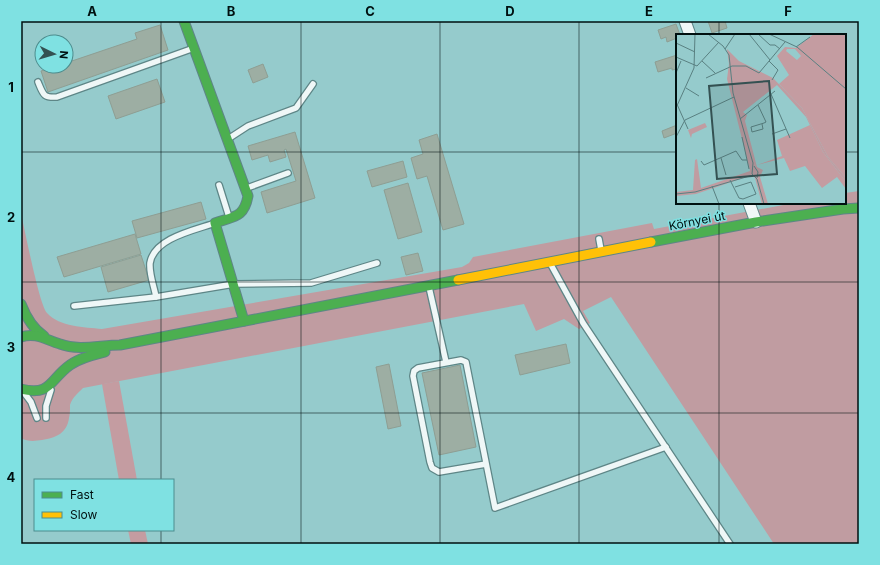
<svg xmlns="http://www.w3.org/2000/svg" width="880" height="565" viewBox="0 0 880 565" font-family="Inter,sans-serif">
<rect width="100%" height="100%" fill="#95cbcc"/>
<path fill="#c09ca1" d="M 859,191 L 859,544 L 774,544 L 611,297 L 583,311 L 590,323 L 579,329 L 564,319 L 536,331 L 524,304 L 83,388 C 78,393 72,398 70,405 C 70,410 70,414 69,418 C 67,433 56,438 42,440 C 35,441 28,442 21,438 L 21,214 C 25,230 39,304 47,313 C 60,327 84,327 102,329 L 462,267 L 469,263 L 473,257 L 652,223 L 654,229 L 794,203 L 845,203 L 845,193 Z"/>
<g fill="#c49ca1">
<polygon points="119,381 137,480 119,480 102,384"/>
<polygon points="128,530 145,530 148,544 131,544"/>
</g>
<g fill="#9daea3" stroke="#8e9e93">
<polygon points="708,21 725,21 727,28 712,33"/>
<polygon points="676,24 680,35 677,35 677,38 667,42 666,37 661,39 658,30"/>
<polygon points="160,25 168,50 48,92 41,71 57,66 66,66 66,63 137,39 135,33"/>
<polygon points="677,55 677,69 672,70 672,68 658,72 655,62"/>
<polygon points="263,64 268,77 253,83 248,70"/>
<polygon points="157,79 165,102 116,119 108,96"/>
<polygon points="677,125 677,133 664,138 662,131"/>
<polygon points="295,132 315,198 267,213 261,192 296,181 286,149 284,150 286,157 270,162 268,155 252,160 248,146"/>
<polygon points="437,134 464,224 443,230 427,176 417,179 411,158 423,154 419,140"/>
<polygon points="403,161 407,177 372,187 367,171"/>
<polygon points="408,183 422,232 398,239 384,190"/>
<polygon points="201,202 206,219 137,238 132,221"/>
<polygon points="135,234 141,254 64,277 57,257"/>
<polygon points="418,253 423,271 406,275 401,257"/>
<polygon points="141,255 149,280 108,292 101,267"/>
<polygon points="566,344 570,363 520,375 515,355"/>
<polygon points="389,364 401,426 388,429 376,367"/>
<polygon points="460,365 476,447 439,455 422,373"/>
</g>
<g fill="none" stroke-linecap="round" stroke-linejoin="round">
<g stroke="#5e8687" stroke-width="8">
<g id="lane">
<path d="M 38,82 C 43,94 43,98 57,97 L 194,48"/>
<polyline points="228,139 248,126 296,108 313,84"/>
<polyline points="219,185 229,217"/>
<polyline points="247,188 288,173"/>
<polyline points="599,239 601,250"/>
<polyline points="550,263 583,323 730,544"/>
<polyline points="429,287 446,362"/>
<path d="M 156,297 C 154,286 149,274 150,263 C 154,238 195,230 215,223"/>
<polyline points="74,306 156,297 234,284 311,283 377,263"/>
<polyline points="25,394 31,402 37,418"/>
<polyline points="46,418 46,406 51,390"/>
<polyline points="486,464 439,472 432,468 430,462 413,376 414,371 418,368 461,360 466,362 495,508 666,447"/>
</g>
</g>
<g stroke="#5e8687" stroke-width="13">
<g id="street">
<polyline points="685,21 690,35"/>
<polyline points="749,203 756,222"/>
</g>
</g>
<g stroke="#5e8687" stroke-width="11">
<g id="fast">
<path d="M 184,21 L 248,196 C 244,218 234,216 215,223 L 244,321"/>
<polyline points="651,242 756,222 843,209 859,208"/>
<path d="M 21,304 C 26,317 32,328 44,336"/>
<path d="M 21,337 C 36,332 46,340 60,344 C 79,351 100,345 120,345 L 458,280"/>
<path d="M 21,389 C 52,396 49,380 70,365 C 80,358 93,355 105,352"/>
</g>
</g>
<g stroke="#5e8687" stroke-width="11">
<polyline id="slow" points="458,280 651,242"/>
</g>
<use href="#lane" stroke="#eff7f7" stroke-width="5.5"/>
<use href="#street" stroke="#eff7f7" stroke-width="11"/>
<use href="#fast" stroke="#4caf50" stroke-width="9"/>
<use href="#slow" stroke="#ffc107" stroke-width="9"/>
</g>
<path fill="none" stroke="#001010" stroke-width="1" stroke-opacity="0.55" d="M 161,21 L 161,480M 301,21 L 301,544M 440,21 L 440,544M 579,21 L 579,544M 719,21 L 719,35M 21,152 L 677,152M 845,152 L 859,152M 719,203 L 719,544M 21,282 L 859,282M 21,413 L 859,413M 161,530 L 161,544"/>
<g text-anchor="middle" stroke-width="3" stroke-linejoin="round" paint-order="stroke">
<g font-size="12" fill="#001010" stroke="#7fe1e2">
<text transform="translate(697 221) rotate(-11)" y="4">Környei út</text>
</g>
</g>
<g transform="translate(676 34)">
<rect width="170" height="170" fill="#95cbcc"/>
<path d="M 51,15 L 63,27 L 97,44 L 126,74 L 152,123 L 170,144 L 170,148 L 147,118 L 130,83 L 101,51 L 67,78 L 71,81 L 69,87 L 81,133 L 87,136 L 84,143 L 92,170 L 86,170 L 79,144 L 76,141 L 20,160 L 0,162 L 0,158 L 17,156 L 19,126 L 21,125 L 25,154 L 74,137 L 51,45 L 53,30 ZM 29,89 L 31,93 L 16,100 L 15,104 L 12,96 Z" fill="#c09ca1"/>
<path d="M 138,0 L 169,0 L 170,3 L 170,144 L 152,123 L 126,74 L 103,50 L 113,41 L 101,22 L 109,13 L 120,14 ZM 111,15 L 119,15 L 125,22 L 121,26 L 110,17 ZM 134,91 L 147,118 L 170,148 L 170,155 L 161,143 L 146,154 L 129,132 L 114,137 L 108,124 L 81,131 L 106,122 L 101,106 Z" fill="#c49ca1" fill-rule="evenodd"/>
<path fill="none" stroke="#598081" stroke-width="1" d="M 32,0 L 47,12 L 53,21 L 57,59 L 77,129 L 76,140 L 81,145 L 88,170M 73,0 L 94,26M 82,0 L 94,11 L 99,11 L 104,15M 93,0 L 121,13 L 170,55M 0,9 L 19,18M 120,13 L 134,3M 49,15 L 59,0M 0,23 L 21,32 L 43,8M 26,27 L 39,39M 93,27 L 102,36 L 96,46M 0,39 L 5,27M 30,44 L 56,32 L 70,32 L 83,39 L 109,8M 10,54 L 23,62M 95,60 L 114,104M 0,68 L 12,95M 82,71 L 90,88 L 88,89 L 75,93 L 76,98 L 87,95 L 86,90M 0,74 L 18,34 L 19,0M 64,85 L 99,57M 96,100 L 110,95M 0,103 L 9,86 L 58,63M 66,103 L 73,135M 45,124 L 50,141M 25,127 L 28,131 L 60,117 L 66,126 L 71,126M 78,132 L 82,138 L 81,144M 54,146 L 63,164 L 67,165 L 80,160 L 75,148 L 59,153M 36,152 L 43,170M 0,160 L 19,158 L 77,141"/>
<path fill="#345152" fill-opacity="0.15" stroke="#345152" stroke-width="2" d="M 93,47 L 101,140 L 41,145 L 33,52 Z"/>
<rect width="170" height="170" fill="none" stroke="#001010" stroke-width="2"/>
</g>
<rect width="880" height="565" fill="none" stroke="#7fe1e2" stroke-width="44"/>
<rect x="34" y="479" width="140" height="52" fill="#7fe1e2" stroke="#4c8d8e"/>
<rect x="42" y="492" width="20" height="6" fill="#4caf50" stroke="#4c8d8e"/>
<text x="70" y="499" font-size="12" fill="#001010">Fast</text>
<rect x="42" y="512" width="20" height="6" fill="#ffc107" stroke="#4c8d8e"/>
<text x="70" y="519" font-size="12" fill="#001010">Slow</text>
<g transform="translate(54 54) rotate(95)"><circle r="19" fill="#7fe1e2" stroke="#4c8d8e"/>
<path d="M0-3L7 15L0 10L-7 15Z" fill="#345152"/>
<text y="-6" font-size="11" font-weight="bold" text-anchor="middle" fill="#001010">N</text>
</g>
<rect x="22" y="22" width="836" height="521" fill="none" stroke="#001010" stroke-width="1.5"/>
<g font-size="13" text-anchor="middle" font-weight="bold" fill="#001010">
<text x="92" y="16">A</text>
<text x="231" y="16">B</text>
<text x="370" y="16">C</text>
<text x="510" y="16">D</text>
<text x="649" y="16">E</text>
<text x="788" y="16">F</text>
<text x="11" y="92">1</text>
<text x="11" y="222">2</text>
<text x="11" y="352">3</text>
<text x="11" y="482">4</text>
</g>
</svg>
